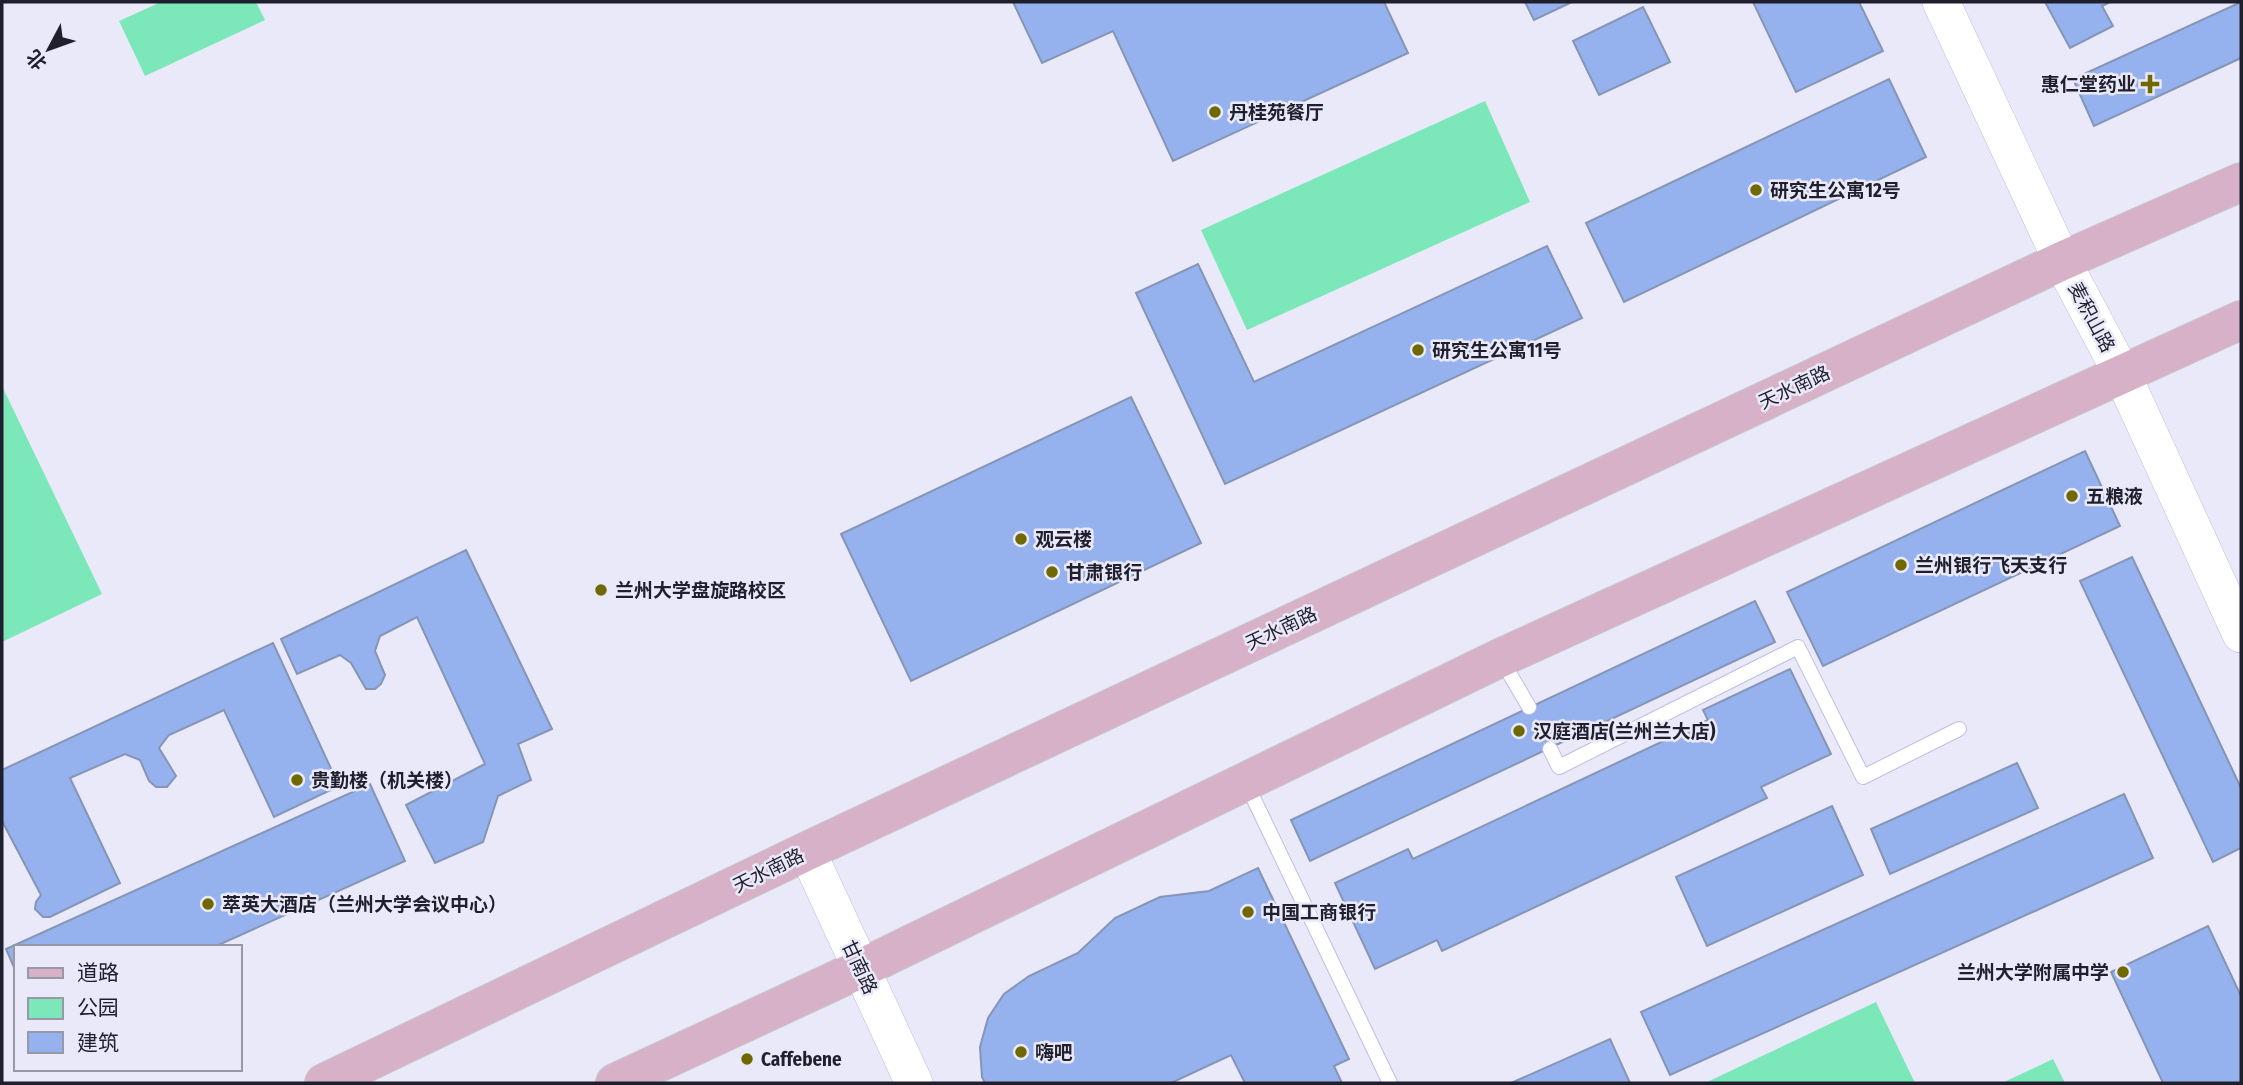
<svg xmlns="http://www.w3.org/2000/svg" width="2243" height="1085" viewBox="0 0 2243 1085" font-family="'Fira Sans Condensed','Noto Sans SC',sans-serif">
<rect width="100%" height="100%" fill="#e9e9f9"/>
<g fill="#7ce8b9">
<polygon points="161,2 256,2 265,20 145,76 119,21"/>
<polygon points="1485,101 1530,202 1247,330 1201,230"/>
<polygon points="2,386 102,594 2,642"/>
<polygon points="1876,1002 1915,1083 1705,1083"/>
<polygon points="2053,1059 2065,1083 2002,1083"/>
</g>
<g fill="#95b2ee" stroke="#8595b6" stroke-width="2">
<polygon points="1013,2 1384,2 1408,53 1173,161 1113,31 1042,63"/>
<polygon points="1525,2 1572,2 1534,20"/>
<polygon points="1753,2 1859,2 1883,51 1796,92"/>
<polygon points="2045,2 2110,2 2102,6 2113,26 2070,48"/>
<polygon points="2241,2 2241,58 2094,126 2073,79"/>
<polygon points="1643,7 1670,62 1599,95 1573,41"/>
<polygon points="1889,79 1926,157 1624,302 1586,223"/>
<polygon points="1547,246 1582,318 1225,484 1136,293 1198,264 1254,382"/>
<polygon points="1131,397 1201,543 911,681 841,534"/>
<polygon points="2085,451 2120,526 1823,666 1787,592"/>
<polygon points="466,550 552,729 518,744 531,780 498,796 483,842 435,863 406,805 485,764 417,617 380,636 375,651 385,675 381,684 375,689 366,689 351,663 340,655 297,674 281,639"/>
<polygon points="2132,557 2241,788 2241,848 2213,862 2080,581"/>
<polygon points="1755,601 1775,642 1310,861 1291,820"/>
<polygon points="273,643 339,786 274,817 224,710 169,735 159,748 176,776 167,787 156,787 149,781 140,760 125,754 70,778 120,883 50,917 43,917 35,909 36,902 41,895 2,821 2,770"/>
<polygon points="1790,669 1831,754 1761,787 1767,798 1442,951 1437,940 1375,969 1335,883 1408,849 1413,859 1708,720 1703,710"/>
<polygon points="2017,763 2038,808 1890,874 1871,829"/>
<polygon points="370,784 405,861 214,947 16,947 16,972 6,949"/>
<polygon points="2124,794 2153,858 1670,1075 1641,1012"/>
<polygon points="1832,806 1863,875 1707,946 1676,877"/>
<polygon points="1258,868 1349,1059 1334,1066 1342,1083 1245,1083 1231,1055 1171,1083 985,1083 982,1077 980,1047 988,1018 1004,994 1029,976 1078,953 1115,918 1160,897 1209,891"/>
<polygon points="2208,926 2241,996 2241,1083 2163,1083 2111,972"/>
<polygon points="1610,1039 1630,1083 1511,1083"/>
</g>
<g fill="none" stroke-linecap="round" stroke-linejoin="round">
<g stroke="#bdbee3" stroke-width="16">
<g id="service">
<polyline points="1501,659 1529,707"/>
<polyline points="1550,749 1559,767 1798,647 1863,777 1959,729"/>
<polyline points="1246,783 1390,1083"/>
</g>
</g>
<g stroke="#bdbee3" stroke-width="38">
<g id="tertiary">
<polyline points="1941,2 2062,261 2122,374 2241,634"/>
<polyline points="807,851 914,1083"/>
</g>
</g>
<g stroke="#c9c9cd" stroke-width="40">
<g id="primary">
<polyline points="324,1083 807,851 2062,261 2241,182"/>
<polyline points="615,1083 860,969 1500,658 2241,320"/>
</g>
</g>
<use href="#service" stroke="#fff" stroke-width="14"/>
<use href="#tertiary" stroke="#fff" stroke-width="37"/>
<use href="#primary" stroke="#d7b1c7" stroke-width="38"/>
</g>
<g fill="#706800" stroke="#e9e9f9" stroke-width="2.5">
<path d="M2146.5 73.5h7v7h7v7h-7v7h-7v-7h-7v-7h7z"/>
<circle cx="1215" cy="112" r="7"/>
<circle cx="1756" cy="190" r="7"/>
<circle cx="1418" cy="350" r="7"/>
<circle cx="2072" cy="496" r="7"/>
<circle cx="1021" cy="539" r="7"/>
<circle cx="1901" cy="565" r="7"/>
<circle cx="1052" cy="572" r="7"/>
<circle cx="601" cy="590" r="7"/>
<circle cx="1519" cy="731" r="7"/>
<circle cx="297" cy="780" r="7"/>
<circle cx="208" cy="904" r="7"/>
<circle cx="1248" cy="912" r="7"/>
<circle cx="2123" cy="972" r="7"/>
<circle cx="1021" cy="1052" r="7"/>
<circle cx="747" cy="1059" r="7"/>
</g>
<g text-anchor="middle" stroke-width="5" stroke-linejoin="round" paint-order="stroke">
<g font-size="19" font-weight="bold" fill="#1f1f2d" stroke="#e9e9f9" text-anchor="start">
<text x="2136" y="91" text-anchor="end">惠仁堂药业</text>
<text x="1229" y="119">丹桂苑餐厅</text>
<text x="1770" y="197">研究生公寓12号</text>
<text x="1432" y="357">研究生公寓11号</text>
<text x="2086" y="503">五粮液</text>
<text x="1035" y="546">观云楼</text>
<text x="1915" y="572">兰州银行飞天支行</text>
<text x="1066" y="579">甘肃银行</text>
<text x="615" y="597">兰州大学盘旋路校区</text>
<text x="1533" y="738">汉庭酒店(兰州兰大店)</text>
<text x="311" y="787">贵勤楼（机关楼）</text>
<text x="222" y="911">萃英大酒店（兰州大学会议中心）</text>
<text x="1262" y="919">中国工商银行</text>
<text x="2109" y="979" text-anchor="end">兰州大学附属中学</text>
<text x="1035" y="1059">嗨吧</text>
<text x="761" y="1066">Caffebene</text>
</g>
<g font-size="19" fill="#1f1f2d" stroke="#e9e9f9">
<text transform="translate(2092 317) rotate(62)" y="7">麦积山路</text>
<text transform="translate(1794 387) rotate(-25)" y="7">天水南路</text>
<text transform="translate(1281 628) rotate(-25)" y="7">天水南路</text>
<text transform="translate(768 870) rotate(-26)" y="7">天水南路</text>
<text transform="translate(860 967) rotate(65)" y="7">甘南路</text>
</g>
</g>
<rect width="2243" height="1085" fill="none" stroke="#1f1f2d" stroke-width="7"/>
<rect x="14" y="945" width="228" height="126" fill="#e9e9f9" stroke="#9898a7" stroke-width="2"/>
<rect x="28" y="968" width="35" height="10" fill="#d7b1c7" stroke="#9898a7" stroke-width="2"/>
<text x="77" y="980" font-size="21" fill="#1f1f2d">道路</text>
<rect x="28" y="998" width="35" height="21" fill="#7ce8b9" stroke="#9898a7" stroke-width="2"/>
<text x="77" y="1015" font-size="21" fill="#1f1f2d">公园</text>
<rect x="28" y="1032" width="35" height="21" fill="#95b2ee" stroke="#9898a7" stroke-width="2"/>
<text x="77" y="1050" font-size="21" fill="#1f1f2d">建筑</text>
<g transform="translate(49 49) rotate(229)" stroke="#e9e9f9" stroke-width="5" paint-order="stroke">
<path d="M0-5L12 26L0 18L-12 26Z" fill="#1f1f2d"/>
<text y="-10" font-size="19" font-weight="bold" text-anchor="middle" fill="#1f1f2d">北</text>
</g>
</svg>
